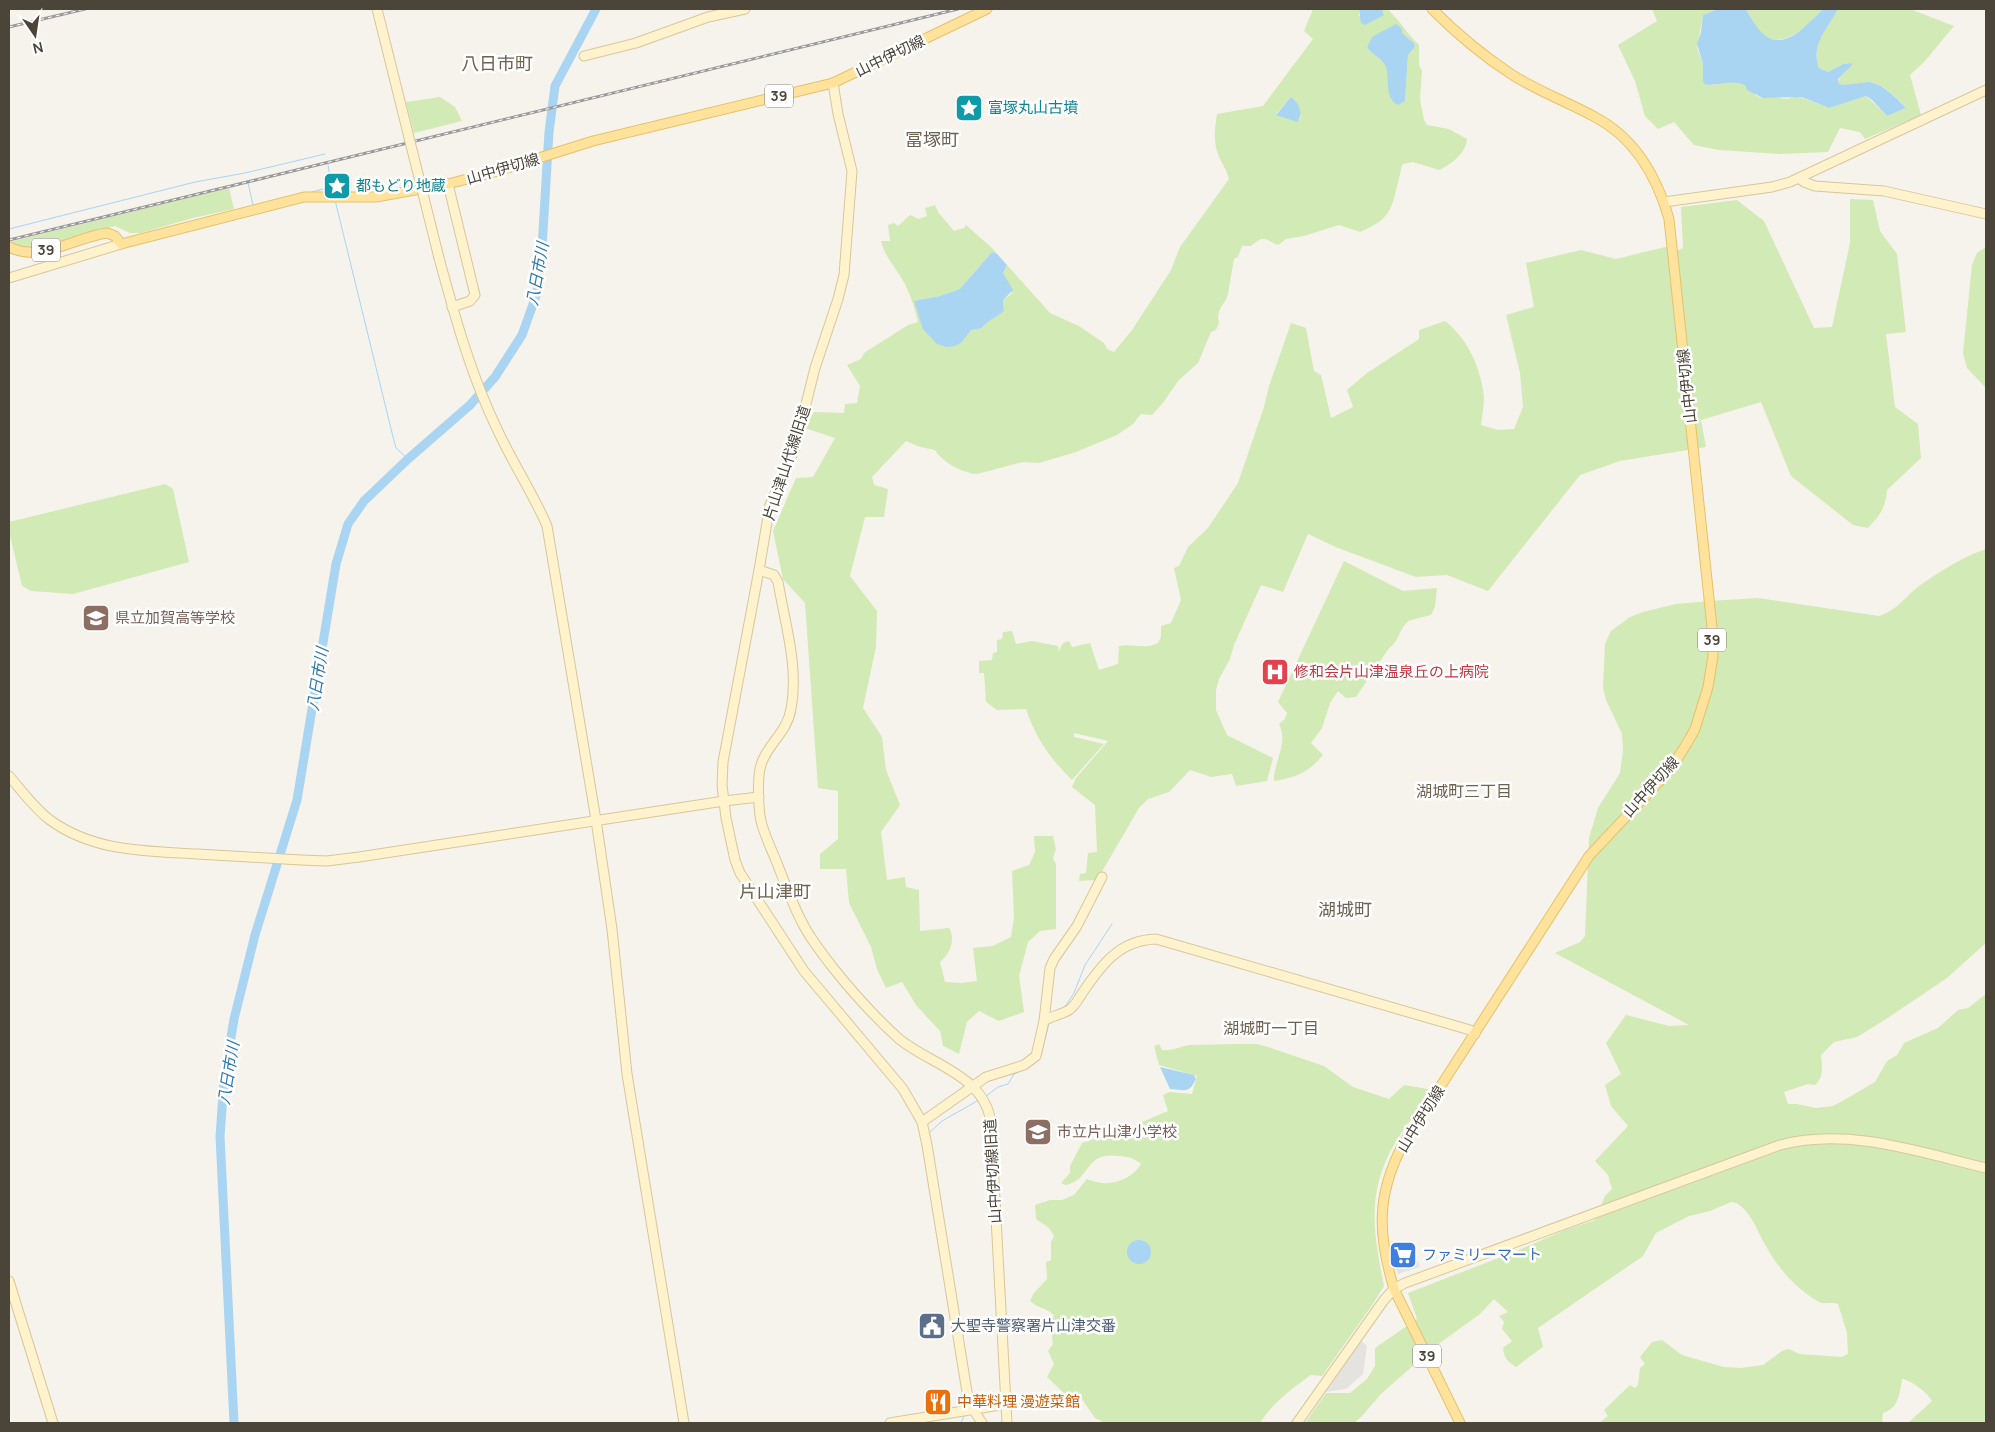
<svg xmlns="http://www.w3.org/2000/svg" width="1995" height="1432" viewBox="0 0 1995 1432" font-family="Manrope,'Noto Sans JP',sans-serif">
<rect width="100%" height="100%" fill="#f6f3ec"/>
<g fill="#d2eab5" fill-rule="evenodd">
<path d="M 1313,9 L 1359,9 L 1359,16 L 1384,15 L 1382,9 L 1388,9 C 1392,15 1397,18 1401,24 C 1407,32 1412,38 1419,45 L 1419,65 L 1422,71 L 1420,99 L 1424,120 L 1427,125 L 1449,129 L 1467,139 C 1466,153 1452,164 1439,170 L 1413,162 L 1403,164 C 1400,169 1401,173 1399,178 C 1391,210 1392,218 1360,232 L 1339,225 L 1304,236 L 1286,239 L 1278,245 C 1264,239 1264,235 1251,246 L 1242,246 L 1238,257 L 1234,259 C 1232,270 1230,282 1228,294 C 1226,304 1215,309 1219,323 L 1216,330 L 1211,332 L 1198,363 L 1179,380 L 1162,404 L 1152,415 L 1141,414 L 1133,424 L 1117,435 L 1076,452 L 1039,463 L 1023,462 L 977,474 C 963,473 942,462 935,450 L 920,447 L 906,441 L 872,477 L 874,485 L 888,489 L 884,517 L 865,517 L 850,576 L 877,611 L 876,647 L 863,708 L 882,737 L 886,770 L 900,805 L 881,832 L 887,880 L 905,877 L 906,887 L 919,890 L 920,931 L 949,928 C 956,939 950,954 940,962 L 945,982 L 961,983 L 977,981 L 973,948 L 993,946 L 1011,937 L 1014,917 L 1012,871 L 1029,865 L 1035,852 L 1034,836 L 1053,836 L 1056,849 L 1053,858 L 1056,864 L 1056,929 L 1040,931 L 1028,942 L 1019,976 L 1024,1012 L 999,1021 L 979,1011 L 967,1022 L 959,1054 L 943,1046 L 940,1031 L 916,1005 L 902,982 L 886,988 L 877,969 L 871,947 L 849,903 L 846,869 L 820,869 L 820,854 L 838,839 L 838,791 L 818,788 L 805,603 L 783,579 L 773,531 L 796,478 L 813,477 L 835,438 L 805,428 L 814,412 L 844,413 L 845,404 L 857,403 L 860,386 L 847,365 L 861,359 L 864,353 L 908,325 L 918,322 C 915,309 911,296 905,284 C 897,269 885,258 881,241 L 890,241 L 888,225 L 894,223 L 898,226 L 910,215 L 919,219 L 927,216 L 925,208 L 935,205 L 938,212 L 954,231 L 964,228 L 966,225 L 991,247 L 1050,313 L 1079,326 L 1104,343 L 1107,349 L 1114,352 L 1132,330 L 1171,270 L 1180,247 L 1229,179 C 1227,169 1221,163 1218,154 C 1213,142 1215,126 1217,114 L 1263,106 L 1313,39 L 1304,31 ZM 1398,25 L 1403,34 L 1414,43 L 1415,47 L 1408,55 L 1405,101 L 1392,100 C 1388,89 1390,74 1385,64 C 1381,57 1372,52 1367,47 L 1372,37 ZM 1291,97 L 1301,116 L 1299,120 L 1291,120 L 1276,114 ZM 992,252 L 997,254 L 1007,265 L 1003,273 L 1009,286 L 1012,289 L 1011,294 L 1003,300 L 1004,311 C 996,317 988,320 982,328 L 971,330 C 967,333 966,339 961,342 C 934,359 919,321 915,301 L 940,296 L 960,289 Z"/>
<path d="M 1652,9 L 1718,9 L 1703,15 L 1697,48 L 1703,64 L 1703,80 L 1713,85 L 1734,81 L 1746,86 L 1757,96 L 1763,98 L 1775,97 L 1786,99 L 1798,96 L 1829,108 L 1866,96 L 1887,116 L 1906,108 C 1899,99 1882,83 1870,82 C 1860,82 1848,88 1838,83 C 1839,74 1849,71 1851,63 L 1843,64 L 1828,72 L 1819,68 C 1810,44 1828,28 1838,9 L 1910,9 L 1954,26 L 1925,61 L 1910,75 L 1921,115 L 1865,139 L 1860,132 L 1840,128 L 1828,152 L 1780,154 L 1719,150 L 1694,145 L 1674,122 L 1658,129 L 1645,116 L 1635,81 L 1618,45 L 1657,21 Z"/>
<path d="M 1746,9 L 1823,9 C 1810,23 1784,51 1763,35 C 1755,29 1751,18 1746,9 Z"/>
<polygon points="440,97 455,107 462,121 414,133 406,102"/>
<path d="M 229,188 L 234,209 L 193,218 L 141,233 L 130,233 L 115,226 C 86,235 37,259 9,242 Z"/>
<path d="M 1850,199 L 1873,200 L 1880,231 L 1897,254 L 1906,332 L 1886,334 L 1895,407 L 1918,424 L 1921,458 L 1887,490 C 1885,509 1881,514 1868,528 L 1853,525 L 1791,476 L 1761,402 L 1701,420 L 1706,447 L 1620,461 L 1580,475 L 1488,591 L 1447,575 L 1416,577 L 1338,548 L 1308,534 L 1283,592 L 1261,585 L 1234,645 L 1230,659 L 1219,679 L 1216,690 L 1216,710 L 1227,735 L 1273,758 L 1267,781 L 1236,786 L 1232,774 L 1211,777 L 1190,770 L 1169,792 L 1148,799 L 1139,808 L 1097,880 L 1079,881 L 1080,874 L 1086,873 L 1088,853 L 1097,852 L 1095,805 L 1072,787 L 1076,778 L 1108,741 L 1074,733 L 1074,737 L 1104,744 L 1072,780 C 1050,758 1036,739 1026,709 L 997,710 L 986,702 L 984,673 L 979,673 L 979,661 L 992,660 L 993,653 L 997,652 L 997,640 L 1002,639 L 1003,632 L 1012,631 L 1016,644 L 1032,641 L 1058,646 L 1059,651 L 1063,643 L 1069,641 L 1072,647 L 1090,643 L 1099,670 L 1118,664 L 1119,646 C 1133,643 1145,650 1158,643 L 1161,637 L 1161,626 L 1171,623 L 1181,600 L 1174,568 L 1179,566 L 1188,547 L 1208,528 L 1238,483 L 1264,407 L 1269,386 L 1291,323 L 1306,328 L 1314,371 L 1321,375 L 1331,418 L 1353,407 L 1347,390 L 1367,373 L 1419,339 L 1419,330 L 1445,321 C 1468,339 1481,368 1484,397 C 1484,406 1482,416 1481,425 L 1498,430 L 1514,429 L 1523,407 L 1520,373 L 1506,315 L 1534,307 L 1526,263 L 1581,250 L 1616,259 L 1665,247 L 1676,251 L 1683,248 L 1681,207 L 1737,200 L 1764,221 L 1814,328 L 1832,327 L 1850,243 Z"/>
<polygon points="1986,247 1986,388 1967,368 1963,353 1972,265 1977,253"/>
<polygon points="165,484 173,489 189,562 73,594 31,591 22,586 9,531 9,522"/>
<path d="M 1986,549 L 1986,943 L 1947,978 L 1883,1021 L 1857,1037 L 1834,1042 L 1821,1055 C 1822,1065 1824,1078 1815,1085 L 1808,1084 L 1784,1092 L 1788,1104 L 1797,1104 L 1816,1108 L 1833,1106 L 1844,1100 L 1875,1082 L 1887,1061 L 1897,1055 L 1904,1043 L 1938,1028 L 1958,1010 L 1968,1008 L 1986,994 L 1986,1423 L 1908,1423 L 1932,1401 C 1928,1393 1911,1380 1902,1379 C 1900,1393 1898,1409 1883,1413 L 1882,1423 L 1599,1423 L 1608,1416 L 1604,1410 L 1630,1385 L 1635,1388 L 1638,1385 L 1640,1368 L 1645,1364 L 1640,1357 L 1652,1342 L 1662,1340 L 1682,1355 L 1724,1367 L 1741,1368 L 1763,1365 L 1782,1351 L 1789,1349 L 1799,1354 L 1842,1357 L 1848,1354 L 1847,1333 L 1838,1304 C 1832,1302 1828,1304 1821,1303 C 1795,1289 1777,1267 1763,1241 C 1756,1227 1750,1212 1737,1203 L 1731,1202 L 1710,1211 L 1689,1216 L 1656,1233 L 1643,1256 L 1538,1328 L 1543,1347 L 1516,1367 C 1508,1362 1504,1358 1503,1348 L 1512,1341 L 1502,1329 L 1504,1322 L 1499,1316 L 1508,1312 L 1494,1299 L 1480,1314 L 1433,1348 L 1381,1394 L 1362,1416 L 1354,1423 L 1305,1423 L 1326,1393 L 1350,1393 L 1367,1379 L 1375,1366 L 1375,1348 L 1417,1319 L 1408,1293 L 1514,1252 L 1565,1230 L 1595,1220 L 1605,1196 L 1612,1189 L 1608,1175 L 1595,1161 L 1628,1126 L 1611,1106 L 1605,1085 L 1621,1074 L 1606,1043 L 1626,1015 L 1669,1026 L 1689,1025 L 1555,953 L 1580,942 L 1585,936 L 1589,838 L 1598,808 L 1620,773 L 1623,750 L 1622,734 L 1606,700 L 1603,688 L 1605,644 L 1611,631 L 1630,617 L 1643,612 L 1676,604 L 1710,601 L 1758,598 L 1879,616 C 1898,610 1906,595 1922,584 C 1941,571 1964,556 1986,549 Z"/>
<path d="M 1344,561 L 1403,591 L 1437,588 L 1435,607 L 1431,615 C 1425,617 1417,618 1411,620 C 1399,625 1400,642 1389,648 L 1356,697 L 1346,698 L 1338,691 L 1330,703 L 1322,728 L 1311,743 L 1323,755 C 1308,773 1297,777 1274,781 C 1273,763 1289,743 1279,724 L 1285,719 L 1287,713 L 1278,702 Z"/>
<path d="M 1159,1044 L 1162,1050 C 1172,1051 1179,1047 1189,1045 L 1238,1044 L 1257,1044 L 1268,1047 L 1324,1066 L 1353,1087 L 1389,1099 L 1404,1085 L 1428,1089 C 1424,1103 1417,1110 1409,1122 C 1404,1128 1400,1135 1396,1141 C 1366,1191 1373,1231 1384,1286 L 1373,1304 L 1322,1376 L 1311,1375 C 1292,1388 1272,1404 1260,1423 L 1105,1423 L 1095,1418 L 1082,1399 L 1069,1398 L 1047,1377 L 1054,1364 L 1048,1351 L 1053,1344 L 1050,1322 L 1054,1315 C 1046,1308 1038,1308 1030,1301 L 1034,1293 L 1047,1279 L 1046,1262 L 1051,1260 L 1051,1242 L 1054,1236 L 1049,1228 L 1036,1219 L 1035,1205 L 1050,1200 L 1062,1200 L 1074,1195 L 1087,1179 C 1106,1188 1130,1182 1141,1164 C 1133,1157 1128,1157 1119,1156 C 1084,1151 1092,1179 1066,1185 L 1061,1183 L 1070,1173 L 1070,1166 L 1082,1143 L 1130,1127 L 1168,1111 L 1163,1095 L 1169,1092 L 1192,1094 L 1197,1076 L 1159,1065 L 1154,1046 Z"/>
</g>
<g fill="#e5e3e0">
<polygon points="1394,1245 1400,1264 1417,1259 1420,1267 1398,1274 1389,1247"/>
<polygon points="1361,1341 1367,1346 1363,1374 1346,1389 1326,1392"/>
</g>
<g fill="#a9d4f2">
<polygon points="1359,9 1382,9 1384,15 1365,25 1361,23"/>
<path d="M 1718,9 L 1746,9 C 1771,59 1792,41 1823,9 L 1838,9 C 1828,28 1810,45 1819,68 L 1828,72 L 1843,64 L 1851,63 L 1852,65 L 1838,79 L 1839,84 C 1848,86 1858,83 1867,82 C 1880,81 1898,99 1906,108 L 1887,116 L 1872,100 L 1866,96 L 1829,108 L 1802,97 L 1763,98 L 1747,90 L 1746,86 C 1731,78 1720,87 1704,84 L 1703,80 L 1703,64 L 1697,44 L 1701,32 L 1703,15 Z"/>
<path d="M 1396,24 L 1401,28 L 1403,34 L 1414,43 L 1415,47 L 1408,55 L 1405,101 L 1398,105 C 1384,98 1390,79 1386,67 C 1383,58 1372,55 1367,47 L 1372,37 Z"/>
<path d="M 1291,97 C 1299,103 1304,114 1297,122 L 1276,115 Z"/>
<path d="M 992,252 L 997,254 L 1007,265 L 1003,273 L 1013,290 L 1003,300 L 1004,311 C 996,318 989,319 982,328 L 971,330 L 962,342 L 955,346 L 946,347 L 937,344 L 923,329 L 914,301 L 940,296 L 960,289 Z"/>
<path d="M 1160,1067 L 1194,1075 L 1196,1079 C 1189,1094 1185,1090 1170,1089 Z"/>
<circle cx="1139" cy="1252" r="12"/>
</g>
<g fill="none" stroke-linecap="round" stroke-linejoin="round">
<g stroke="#a9d4f2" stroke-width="1">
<polyline points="328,165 333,194"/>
<polyline points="248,183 253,205"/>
<polyline points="312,192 331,187"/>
<polyline points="335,200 394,441 396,448 408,459"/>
<polyline points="9,229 195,182 245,173 325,154"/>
<polyline points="1064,1008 1074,993 1085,965 1112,924"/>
<polyline points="1041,1055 1049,1023"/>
<polyline points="1026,1068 1037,1061"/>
<polyline points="985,1097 998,1087 1008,1084 1014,1074 1023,1070"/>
<polyline points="929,1133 942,1121 979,1100"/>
<polyline points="961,1423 964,1416"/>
</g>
<polyline stroke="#a9d4f2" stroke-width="9" points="234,1423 220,1136 224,1081 234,1019 255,935 297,800 336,564 348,524 364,501 408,459 470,405 495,377 522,335 536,296 541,265 549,132 555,86 596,9"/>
<g stroke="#d6c79b" stroke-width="11">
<g id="secondary">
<polyline points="584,56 636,43 708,17 745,9"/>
<path d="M 833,83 L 838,114 L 852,171 L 844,275 L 838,299 L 815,368 L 795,448 L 770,505 L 759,570 L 774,575 L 778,582 C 785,624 799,667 791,709 C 787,733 767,744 761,765 C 757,777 758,812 762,825 C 766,838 772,851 777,863 C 785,884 793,906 804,926 C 812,941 823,955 834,969 C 854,994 874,1016 898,1038 C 930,1065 986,1075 991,1124 L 1007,1423"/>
<polyline points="1800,179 1804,182 1815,186 1884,191 1986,214"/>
<polyline points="448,184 475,295 470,301 452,307"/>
<polyline points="1664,202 1772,187 1790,182 1986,90"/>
<path d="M 439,258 C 455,317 471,376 498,431 C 513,464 533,493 547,526 L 596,820 L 612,929 L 627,1074 L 684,1423"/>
<polyline points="9,278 121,244"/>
<polyline points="759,570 723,762 722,785 726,818 735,860 740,873 804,971 903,1089 922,1122 927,1145 967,1392 973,1409 982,1423"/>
<path d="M 9,776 C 22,791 34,808 50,820 C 94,852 146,851 197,854 C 232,856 266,858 301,860 L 327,861 L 359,857 L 724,801 L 759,797"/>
<path d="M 1044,1021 C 1051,1016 1061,1015 1069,1010 C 1075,1006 1079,998 1083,992 C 1102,964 1120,940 1156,939 L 1470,1030 L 1475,1034"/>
<polyline points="922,1122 986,1077 1024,1065 1036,1056 1044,1021 1050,968 1054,959 1077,926 1102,877"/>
<polyline points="9,1281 53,1423"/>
<polyline points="890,1423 1006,1404"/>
<path d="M 1297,1423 L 1384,1300 L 1394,1289 L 1405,1283 L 1780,1145 C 1849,1127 1919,1152 1986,1168"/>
</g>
</g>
<g stroke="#e6c16a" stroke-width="11">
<g id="primary">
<path d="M 1432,9 C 1456,33 1482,55 1511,74 C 1537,91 1568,102 1595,117 C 1635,138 1657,177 1669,219 L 1712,627 L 1713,656 L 1708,687 L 1695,729 L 1686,745 L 1670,770 L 1589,856 L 1402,1146 C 1376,1197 1378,1235 1394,1289 L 1460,1423"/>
<path d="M 9,247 C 40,263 75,237 107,233 L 115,236 L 121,244 L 304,197 L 376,197 L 448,184 L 494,172 L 593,141 L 833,83 L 987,9"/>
</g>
</g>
<use href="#secondary" stroke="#fff3cd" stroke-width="9"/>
<use href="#primary" stroke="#ffe39c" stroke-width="9"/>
<g stroke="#9a9a9a" stroke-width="3">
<g id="rail">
<polyline points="9,27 85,9"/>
<polyline points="9,240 958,9"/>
</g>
</g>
<use href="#rail" stroke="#fff" stroke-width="1" stroke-dasharray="4" stroke-linecap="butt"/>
<g stroke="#d6c79b" stroke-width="11" stroke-linecap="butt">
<polyline id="secondary-bridge" points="377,9 439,258"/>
</g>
<use href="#secondary-bridge" stroke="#fff3cd" stroke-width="9"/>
</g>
<defs>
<g id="sight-square" transform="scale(1.4375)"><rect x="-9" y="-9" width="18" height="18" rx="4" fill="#0f9aa8" stroke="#fff"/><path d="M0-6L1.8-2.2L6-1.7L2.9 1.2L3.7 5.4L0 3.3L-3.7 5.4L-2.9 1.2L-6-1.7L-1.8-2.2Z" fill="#fff"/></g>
<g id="school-square" transform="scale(1.4375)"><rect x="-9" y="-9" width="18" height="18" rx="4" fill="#8d6e63" stroke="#fff"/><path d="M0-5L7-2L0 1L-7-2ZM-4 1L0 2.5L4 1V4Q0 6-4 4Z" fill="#fff"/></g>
<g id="hospital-square" transform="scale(1.4375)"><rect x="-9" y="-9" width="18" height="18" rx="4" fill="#e0444e" stroke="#fff"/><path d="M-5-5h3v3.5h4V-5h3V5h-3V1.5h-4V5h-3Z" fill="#fff"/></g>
<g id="supermarket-square" transform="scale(1.4375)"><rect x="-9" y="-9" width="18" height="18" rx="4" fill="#3f7fe0" stroke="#fff"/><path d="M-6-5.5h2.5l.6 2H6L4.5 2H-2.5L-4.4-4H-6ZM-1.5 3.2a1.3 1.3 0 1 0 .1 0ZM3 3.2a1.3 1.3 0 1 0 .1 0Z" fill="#fff"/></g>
<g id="civic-square" transform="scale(1.4375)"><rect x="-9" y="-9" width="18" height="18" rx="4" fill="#5c6f8a" stroke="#fff"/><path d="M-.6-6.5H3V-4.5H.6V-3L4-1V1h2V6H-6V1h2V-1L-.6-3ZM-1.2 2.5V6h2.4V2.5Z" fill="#fff"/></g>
<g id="restaurant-square" transform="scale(1.4375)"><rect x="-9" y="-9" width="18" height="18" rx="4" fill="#e8710a" stroke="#fff"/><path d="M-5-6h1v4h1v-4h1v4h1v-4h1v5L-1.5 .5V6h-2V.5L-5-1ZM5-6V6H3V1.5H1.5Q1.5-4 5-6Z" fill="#fff"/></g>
</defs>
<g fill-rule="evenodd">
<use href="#sight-square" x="969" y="108"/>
<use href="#sight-square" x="337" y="186"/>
<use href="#school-square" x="96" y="618"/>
<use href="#hospital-square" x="1275" y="672"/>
<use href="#school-square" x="1038" y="1132"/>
<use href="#supermarket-square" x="1403" y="1255"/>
<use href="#civic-square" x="932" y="1326"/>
<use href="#restaurant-square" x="938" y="1402"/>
</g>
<g text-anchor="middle" stroke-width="5" stroke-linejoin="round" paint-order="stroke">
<g fill="#fff" stroke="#817c74" stroke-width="1">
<rect x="765" y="84.5" width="28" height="23" rx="4"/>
<rect x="32" y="238.5" width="28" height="23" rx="4"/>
<rect x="1698" y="628.5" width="28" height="23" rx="4"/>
<rect x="1413" y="1344.5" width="28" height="23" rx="4"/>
</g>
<g font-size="14" font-weight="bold" fill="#4b4439">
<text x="779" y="101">39</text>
<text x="46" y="255">39</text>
<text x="1712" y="645">39</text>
<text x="1427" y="1361">39</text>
</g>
<g font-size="15" fill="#4b4439" stroke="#fff">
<text transform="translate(890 56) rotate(-26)" y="5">山中伊切線</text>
<text transform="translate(503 169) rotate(-16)" y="5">山中伊切線</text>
<text transform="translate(1687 386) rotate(-96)" y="5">山中伊切線</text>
<text transform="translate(787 463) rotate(-72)" y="5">片山津山代線旧道</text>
<text transform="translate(1651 787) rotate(-48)" y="5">山中伊切線</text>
<text transform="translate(1421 1119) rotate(-58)" y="5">山中伊切線</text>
<text transform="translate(993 1171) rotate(-93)" y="5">山中伊切線旧道</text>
</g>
<g font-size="15" fill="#0d838f" stroke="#fff" text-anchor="start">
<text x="988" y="113">富塚丸山古墳</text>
<text x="356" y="191">都もどり地蔵</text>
</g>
<g font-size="15" fill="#785e54" stroke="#fff" text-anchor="start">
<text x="115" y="623">県立加賀高等学校</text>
<text x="1057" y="1137">市立片山津小学校</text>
</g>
<g font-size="15" fill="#be3a42" stroke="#fff" text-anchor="start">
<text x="1294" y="677">修和会片山津温泉丘の上病院</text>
</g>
<g font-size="15" fill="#366cbe" stroke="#fff" text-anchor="start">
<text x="1422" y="1260">ファミリーマート</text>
</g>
<g font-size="15" fill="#4e5e75" stroke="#fff" text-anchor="start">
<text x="951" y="1331">大聖寺警察署片山津交番</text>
</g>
<g font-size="15" fill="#c56008" stroke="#fff" text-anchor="start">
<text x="957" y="1407">中華料理 漫遊菜館</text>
</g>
<g font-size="16" font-style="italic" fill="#2e7ab2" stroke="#fff">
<text transform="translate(537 274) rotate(-80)" y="6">八日市川</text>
<text transform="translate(317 679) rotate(-81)" y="6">八日市川</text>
<text transform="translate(228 1073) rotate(-81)" y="6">八日市川</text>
</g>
<g font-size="16" fill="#6e6250" stroke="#fff">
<text x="1464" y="797">湖城町三丁目</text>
<text x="1271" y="1034">湖城町一丁目</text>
</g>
<g font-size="18" fill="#6e6250" stroke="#fff">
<text x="497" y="70">八日市町</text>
<text x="932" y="146">冨塚町</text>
<text x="775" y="898">片山津町</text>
<text x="1345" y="916">湖城町</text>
</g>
</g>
<rect width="1995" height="1432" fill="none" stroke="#4b4439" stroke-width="20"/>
<g transform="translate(35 35) rotate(167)" stroke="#ffffff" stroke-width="4" paint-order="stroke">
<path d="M0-4L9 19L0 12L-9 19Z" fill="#4b4439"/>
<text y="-8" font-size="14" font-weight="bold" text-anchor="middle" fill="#4b4439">N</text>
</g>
</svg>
